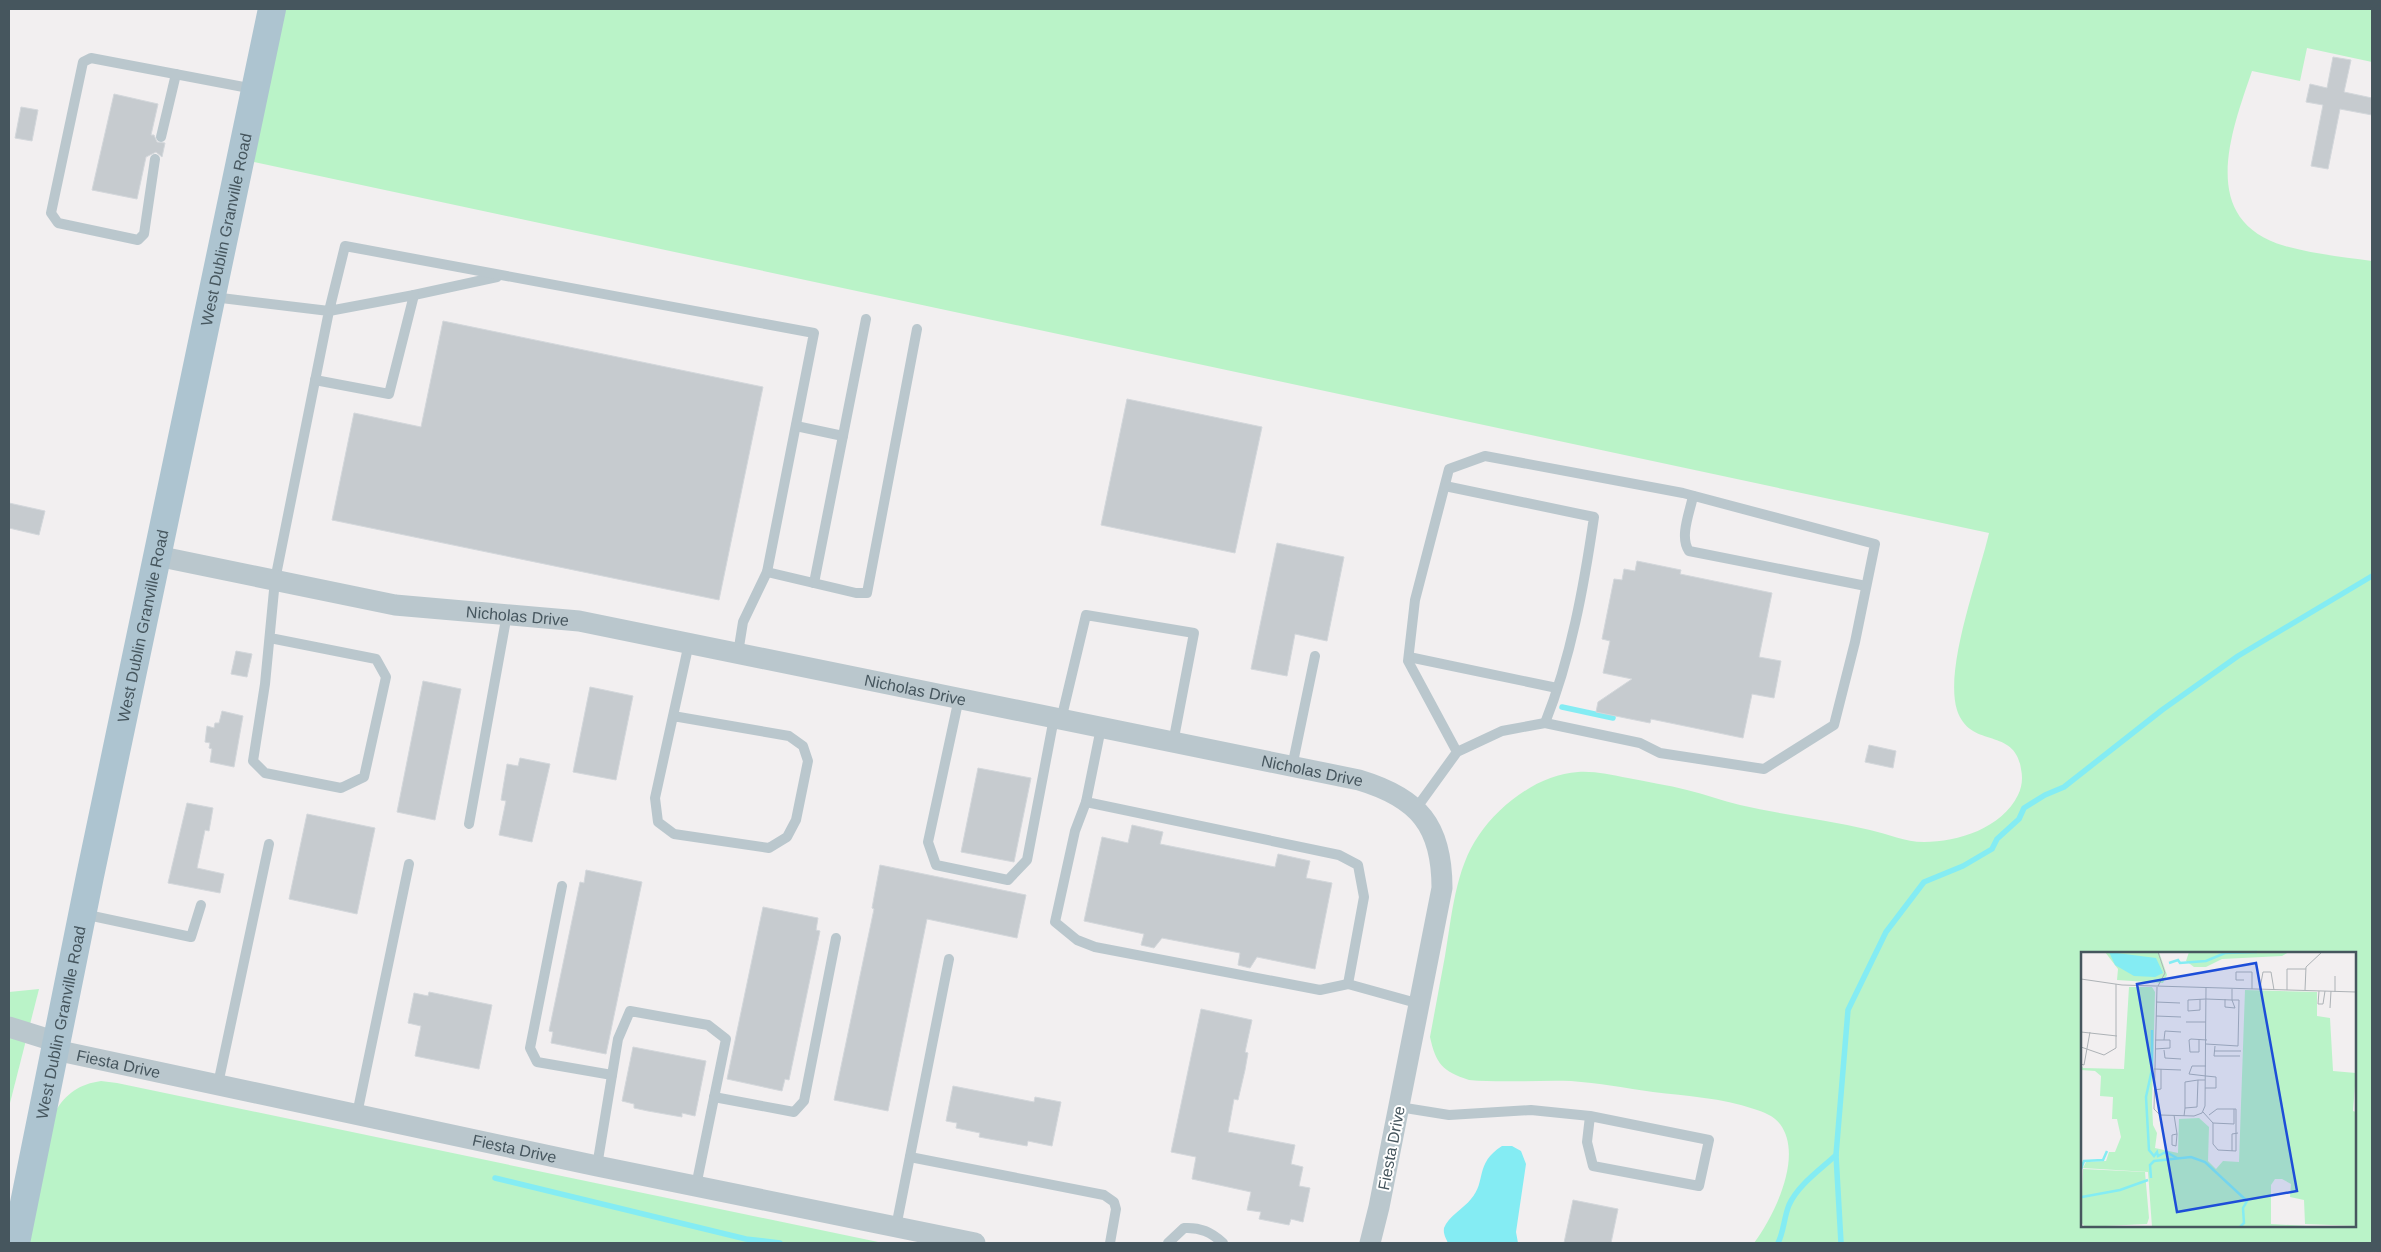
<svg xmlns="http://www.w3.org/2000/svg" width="2381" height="1252" viewBox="0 0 2381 1252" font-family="Arial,sans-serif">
<rect width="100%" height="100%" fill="#f2eff0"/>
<g fill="#baf3c8" fill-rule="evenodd">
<path d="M 282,9 L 2372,9 L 2372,62 L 2307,48 L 2300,81 L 2252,71 C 2231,133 2197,220 2285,246 C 2314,254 2343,257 2372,261 L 2372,1243 L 1754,1243 C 1774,1216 1804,1156 1780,1124 C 1774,1116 1764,1112 1754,1109 C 1722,1098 1687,1096 1653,1092 C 1626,1088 1598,1083 1571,1081 C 1537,1080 1502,1083 1469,1080 C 1442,1071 1436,1064 1430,1037 C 1435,1010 1440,983 1445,956 C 1452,916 1455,869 1479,835 C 1500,804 1540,774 1578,772 C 1595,771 1611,775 1628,778 C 1647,782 1668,785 1687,790 C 1705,794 1722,801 1740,805 C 1783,815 1827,820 1870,830 C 1888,834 1905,842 1924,842 C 1958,842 2002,828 2018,795 C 2022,787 2023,778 2021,769 C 2015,726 1970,750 1957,710 C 1944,668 1979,577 1989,533 L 249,161 ZM 2082,953 L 2355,953 L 2355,1226 L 2082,1226 Z"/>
<polygon points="39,989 9,1107 9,992"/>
<path d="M 101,1081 L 117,1083 L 883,1243 L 26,1243 L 55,1112 C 66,1093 80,1084 101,1081 Z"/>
</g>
<path fill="#84ecf3" d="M 1502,1146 L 1512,1146 L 1521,1151 L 1526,1164 L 1516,1232 L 1518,1243 L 1448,1243 C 1446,1238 1443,1234 1444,1228 C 1448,1217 1464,1208 1471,1199 C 1487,1181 1474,1164 1502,1146 Z"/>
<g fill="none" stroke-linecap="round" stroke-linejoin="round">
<g stroke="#84ecf3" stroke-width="5.5">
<polyline points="1562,707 1613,718"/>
<polyline points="495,1178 746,1239 780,1243"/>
<path d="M 1778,1243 C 1784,1231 1784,1217 1789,1205 C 1798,1185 1820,1170 1836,1155"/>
<polyline points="1841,1243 1836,1155 1848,1010 1886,932 1924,882 1963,866 1992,849 1997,839 2019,819 2024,808 2045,795 2064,787 2162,710 2238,656 2372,576"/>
</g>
</g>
<g fill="#c6cbcf" stroke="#d3d7db">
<polygon points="2333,57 2351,60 2344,92 2372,98 2372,115 2340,109 2328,169 2311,166 2323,105 2306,102 2310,84 2327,88"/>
<polygon points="114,94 158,104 151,135 154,135 157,142 165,143 162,157 156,152 146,157 137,199 92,190"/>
<polygon points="21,107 38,110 32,141 15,138"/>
<polygon points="443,321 763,387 719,600 332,520 354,413 421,427"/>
<polygon points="1127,399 1262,427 1235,553 1101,525"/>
<polygon points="9,503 45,511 39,535 9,528"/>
<polygon points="1277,543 1344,557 1327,641 1295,634 1287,676 1251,669"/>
<polygon points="1637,561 1681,570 1680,574 1772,593 1759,657 1781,661 1774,698 1752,694 1743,738 1651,719 1650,723 1596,712 1598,702 1632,679 1603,673 1610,641 1602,639 1614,579 1622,580 1624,569 1635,571"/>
<polygon points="236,651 252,654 247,677 231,674"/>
<polygon points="423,681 461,689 435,820 397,812"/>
<polygon points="590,687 633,696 616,780 573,772"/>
<polygon points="222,711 243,716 234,767 210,762 212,749 209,748 210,743 205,742 207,726 214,728 215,723 219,723"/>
<polygon points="1869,745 1896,751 1893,768 1865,762"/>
<polygon points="520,758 550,764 532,842 499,835 506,801 501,800 507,764 518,766"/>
<polygon points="978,768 1031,778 1014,862 961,852"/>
<polygon points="187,803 213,808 209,831 205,830 197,868 224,874 220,893 168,883"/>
<polygon points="307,814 375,828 357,914 289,899"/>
<polygon points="1132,825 1163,832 1160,844 1275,867 1278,854 1310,861 1306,878 1332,883 1315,969 1257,957 1250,968 1238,965 1240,953 1162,938 1154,948 1141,945 1144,934 1084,921 1102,837 1128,843"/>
<polygon points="880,865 1026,895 1017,938 927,919 888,1111 834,1100 874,909 872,908"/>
<polygon points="586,870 642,882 606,1054 551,1043 553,1032 549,1031 580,882 584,883"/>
<polygon points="763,907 818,918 816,930 820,931 789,1080 785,1079 782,1091 727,1079"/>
<polygon points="429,992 492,1005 479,1069 415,1056 421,1026 408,1023 414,993 428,996"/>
<polygon points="1201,1009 1252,1020 1245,1052 1248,1053 1245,1070 1238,1100 1234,1099 1228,1132 1295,1145 1291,1164 1303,1167 1299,1186 1310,1188 1303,1222 1291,1219 1289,1225 1259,1219 1261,1212 1247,1210 1251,1192 1192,1179 1196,1157 1171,1152"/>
<polygon points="633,1047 706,1061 695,1116 682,1113 682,1117 648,1111 634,1108 634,1104 622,1101"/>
<polygon points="953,1086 1034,1102 1035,1097 1061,1102 1052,1146 1028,1141 1027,1146 979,1137 980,1133 956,1128 957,1123 946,1121"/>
<polygon points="1573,1200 1618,1209 1611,1243 1564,1243"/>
</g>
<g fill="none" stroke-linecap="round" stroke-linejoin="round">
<g stroke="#bac7cd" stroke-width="10">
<polyline points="161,137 176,74"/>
<polyline points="155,159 144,234 138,240 58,223 51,213 83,62 91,58 254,89"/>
<polyline points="414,295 497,277"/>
<polyline points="213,297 329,311 275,580 265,684 253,761 265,773 341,788 364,777 386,677 376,659 270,638"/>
<polyline points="315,380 389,394 414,295 329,311 345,246 814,333 767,572 743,622 738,653"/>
<polyline points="796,426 843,436"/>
<path d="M 1445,486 L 1594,517 C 1584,586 1571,658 1545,723"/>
<path d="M 1693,496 C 1690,512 1679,537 1689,551 L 1866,586"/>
<polyline points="767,572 856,593 867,593 917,329"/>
<polyline points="814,583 866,319"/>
<polyline points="1409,657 1557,688"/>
<polyline points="959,698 928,842 936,865 1008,880 1027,860 1054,718"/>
<polyline points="673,716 789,736 803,746 808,761 796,820 787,837 769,848 674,834 658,822 655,798 689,643"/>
<polyline points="1061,720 1086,615 1194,633 1173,743"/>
<polyline points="1101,728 1086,802 1339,855 1358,865 1364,897 1348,984 1420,1004"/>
<polyline points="1292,767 1315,656"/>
<polyline points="1086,802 1075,831 1055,922 1077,940 1095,947 1320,990 1348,984"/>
<polyline points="1415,810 1457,752 1502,731 1545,723 1640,743 1660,753 1764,769 1834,725 1855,642 1875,544 1683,493 1485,456 1449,469 1415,600 1408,661 1457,752"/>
<polyline points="469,824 507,614"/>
<polyline points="562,886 530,1048 537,1062 612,1075"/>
<polyline points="83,914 191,937 201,905"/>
<polyline points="218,1084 269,844"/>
<polyline points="714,1097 794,1112 804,1101 836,938"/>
<polyline points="1399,1107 1449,1115 1531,1110 1590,1116 1709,1140 1699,1186 1593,1166 1587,1142 1590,1116"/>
<polyline points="357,1114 409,864"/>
<polyline points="910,1157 1104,1195 1114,1202 1116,1209 1110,1243"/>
<polyline points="597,1166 618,1039 630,1011 708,1025 726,1039 696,1186"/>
<polyline points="896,1227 949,959"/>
<path d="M 1168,1243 L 1184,1228 C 1200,1227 1211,1232 1223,1243"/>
</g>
<g stroke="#bac7cd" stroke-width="21">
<path id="s1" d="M 157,556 L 395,605 L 579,621 L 1359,780 C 1419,798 1442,826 1442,888 L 1379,1207 L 1370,1243"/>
<polyline points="9,1027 57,1042"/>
<path id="s2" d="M 55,1050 L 597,1166 L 975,1243"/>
</g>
<path stroke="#adc4d0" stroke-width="28" id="s3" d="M 16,1243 L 90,876 L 272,9"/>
</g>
<g text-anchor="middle" stroke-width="4" stroke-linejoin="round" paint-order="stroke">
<g font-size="16" fill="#46565e" stroke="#fff">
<text dy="6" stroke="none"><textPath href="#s3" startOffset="1035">West Dublin Granville Road</textPath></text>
<text dy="6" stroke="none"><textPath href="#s1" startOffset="366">Nicholas Drive</textPath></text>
<text dy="6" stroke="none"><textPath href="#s3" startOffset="630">West Dublin Granville Road</textPath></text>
<text dy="6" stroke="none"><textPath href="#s1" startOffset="771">Nicholas Drive</textPath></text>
<text dy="6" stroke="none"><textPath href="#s1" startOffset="1176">Nicholas Drive</textPath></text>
<text dy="6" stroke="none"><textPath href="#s3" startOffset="225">West Dublin Granville Road</textPath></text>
<text dy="6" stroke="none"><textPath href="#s2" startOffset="65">Fiesta Drive</textPath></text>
<text dy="6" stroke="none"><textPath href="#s2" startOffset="470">Fiesta Drive</textPath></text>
<text transform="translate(1391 1148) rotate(-79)" y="6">Fiesta Drive</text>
</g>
</g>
<g transform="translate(2081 952)">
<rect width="275" height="275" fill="#f2eff0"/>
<path d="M 24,0 L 78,0 L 86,23 L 82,31 L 36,28 L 37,17 ZM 108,0 L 208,0 L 201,4 L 141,7 L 125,15 L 113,15 L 105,9 ZM 48,35 L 71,35 L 74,40 L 71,152 L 72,173 L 76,181 L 74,196 L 97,201 L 98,167 L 118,166 L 128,175 L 127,209 L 135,217 L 142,209 L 158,210 L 164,38 L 236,40 L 236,64 L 249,66 L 252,119 L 275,121 L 272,159 L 275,160 L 275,274 L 224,272 L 223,248 L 209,245 L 210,232 L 201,227 L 194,227 L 190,233 L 190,272 L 243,275 L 71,275 L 67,220 L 2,216 L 5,210 L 25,209 L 28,200 L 34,200 L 40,185 L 36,167 L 31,167 L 32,145 L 19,144 L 20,124 L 14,119 L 0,118 L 0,113 L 2,116 L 43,117 ZM 2,217 L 64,220 L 68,266 L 66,272 L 4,275 L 0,270 Z" fill="#baf3c8"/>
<path d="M 28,0 L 75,6 L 82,21 L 74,25 L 53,24 L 34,13 Z" fill="#84ecf3"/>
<path fill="none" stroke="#84ecf3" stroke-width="2.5" d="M 88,11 L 97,8 L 99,11 L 125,9 L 144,1 L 176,0M 71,78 L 71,117 L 65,145 L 68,198 L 73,204 L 76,200 L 77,204 L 85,200 L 96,206M 0,217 L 3,209 L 22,208 L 26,199M 70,226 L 69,213 L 73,209 L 110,205 L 124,210 L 166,249 L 162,256 L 163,271 L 159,275M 1,245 L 39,238 L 67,228"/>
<path fill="none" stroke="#adb2b6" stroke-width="1" d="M 0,27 L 41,33 L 275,40M 163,28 L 155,28 L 155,20 L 171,20 L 171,37M 77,34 L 84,21 L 77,0M 76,35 L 73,157 L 79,163 L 113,164 L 121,161 L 124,154 L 125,35M 179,36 L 182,20 L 190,20 L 193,38M 206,38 L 206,17 L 225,17M 224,38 L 225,15 L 241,0M 238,39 L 237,52 L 242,52 L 244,39M 254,40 L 254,24M 119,47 L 119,58 L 107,59 L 107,48 L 125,47 L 151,48 L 151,37M 144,47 L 144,55 L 154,56 L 151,48M 75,50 L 99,51M 249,56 L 250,39M 75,64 L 100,65M 105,70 L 125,70M 0,80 L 36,84M 118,87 L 118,100 L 109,100 L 108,88 L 110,87 L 126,88M 83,88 L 84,79 L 100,80M 125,92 L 157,94 L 158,48 L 151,48M 134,94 L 133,104 L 159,104M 0,95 L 23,103 L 35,96 L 35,32M 74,97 L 89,96 L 89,88 L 74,88M 83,98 L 84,106 L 100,107M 133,99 L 160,99M 0,112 L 3,113 L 9,80M 73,117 L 100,118M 125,124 L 108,122 L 111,114 L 125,114M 124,136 L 135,136 L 135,125 L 125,124M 73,138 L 80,137 L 80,117M 104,156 L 104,130 L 117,128M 122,160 L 132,171 L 132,192 L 137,198 L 155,199 L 155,157 L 136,157 L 128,163M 93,163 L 96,182 L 95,194 L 91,193 L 91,183 L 96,182M 103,164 L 104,156 L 116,155 L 117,128 L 124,128M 132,171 L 153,172 L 153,157M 151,199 L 151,182 L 157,181"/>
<path fill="#1d4ed8" fill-opacity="0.15" stroke="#1d4ed8" stroke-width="2.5" d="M 175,11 L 216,239 L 96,260 L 56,32 Z"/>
<rect width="275" height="275" fill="none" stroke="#46565e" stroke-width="2.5"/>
</g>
<rect width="2381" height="1252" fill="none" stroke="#46565e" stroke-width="20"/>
</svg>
